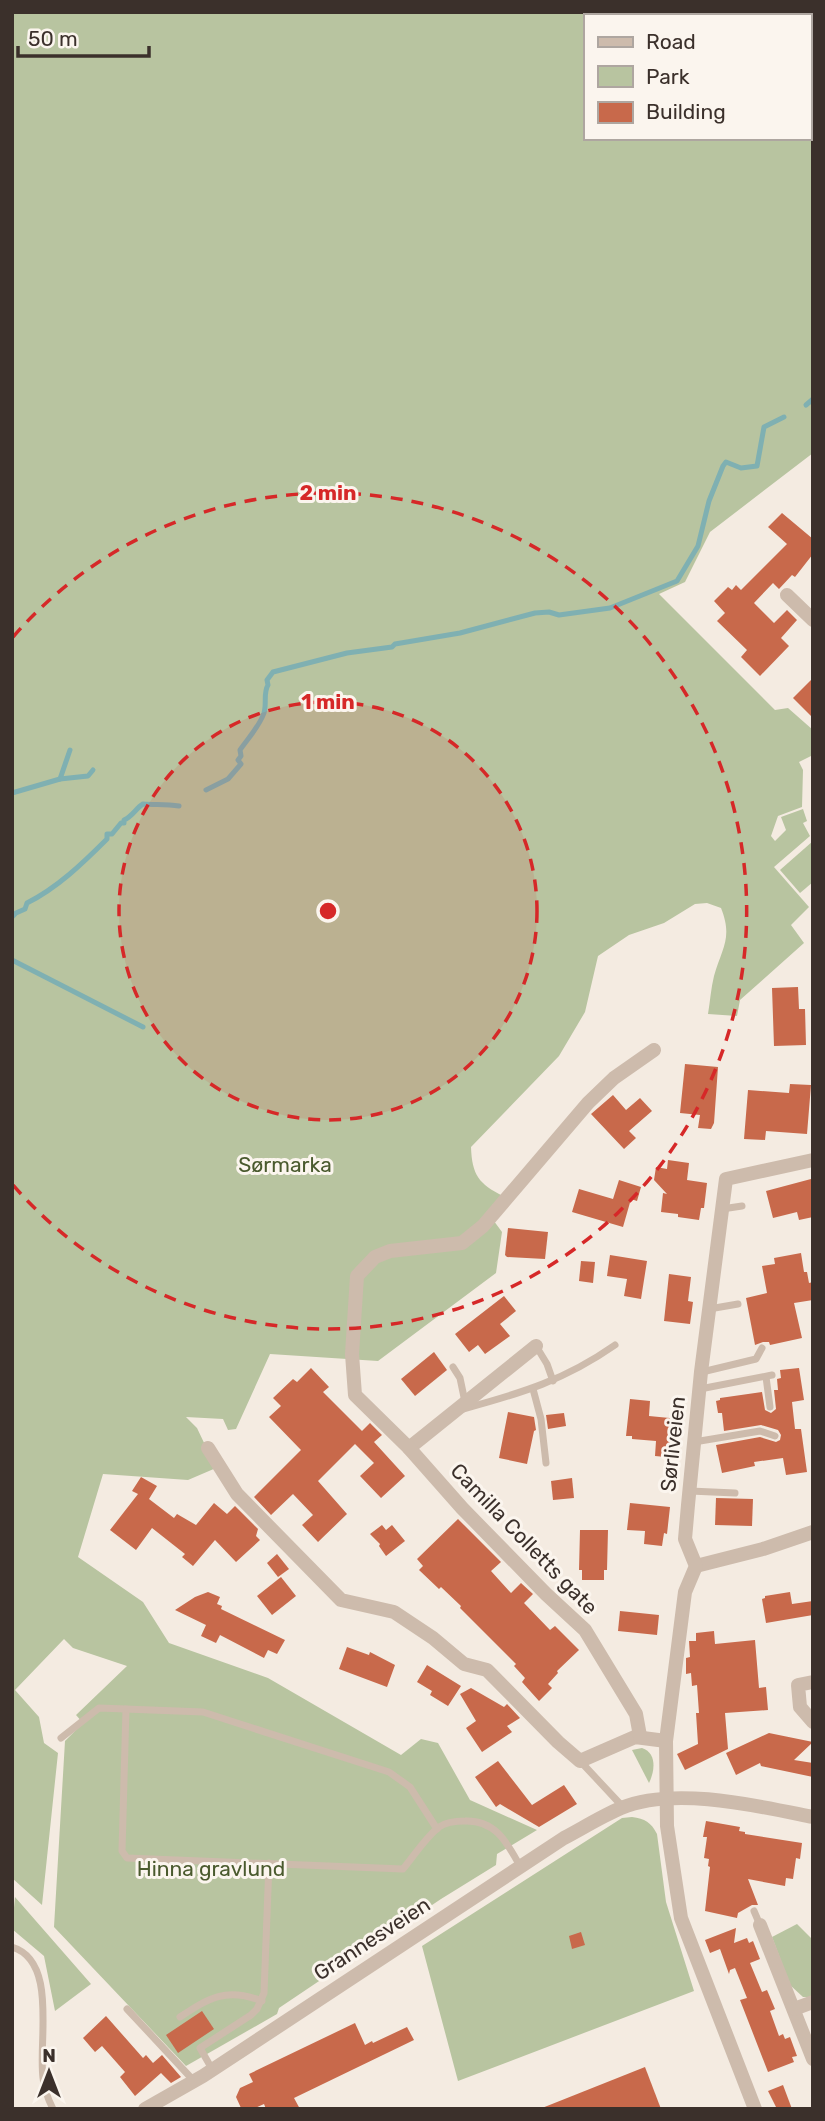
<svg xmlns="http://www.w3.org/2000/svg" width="825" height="2121" viewBox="0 0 825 2121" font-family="Rubik,sans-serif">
<rect width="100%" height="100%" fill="#f4ebe1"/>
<g fill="#b8c4a0" fill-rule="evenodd">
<path d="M 12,12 L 813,12 L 813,453 L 710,532 L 685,582 L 659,594 L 775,710 L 788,708 L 813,730 L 813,755 L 799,762 L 803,770 L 802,807 L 778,816 L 771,836 L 775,841 L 786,830 L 781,817 L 803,809 L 807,821 L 803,823 L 810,836 L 774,867 L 809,907 L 791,925 L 804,943 L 740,1000 L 737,1016 L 708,1014 C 710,1002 711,988 714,976 C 722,948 733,938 721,908 L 707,903 L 695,904 L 664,923 L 629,935 L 598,956 L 585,1012 L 559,1056 L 471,1147 C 472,1175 479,1184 503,1196 L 488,1213 L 502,1232 L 496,1273 L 378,1361 L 270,1354 L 236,1429 L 228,1430 L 223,1419 L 186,1417 L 197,1428 L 216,1468 L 188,1480 L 103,1474 L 78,1557 L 143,1602 L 169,1643 L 268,1678 L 401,1755 L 421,1739 L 438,1743 L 470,1800 L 537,1830 L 497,1854 L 496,1865 L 441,1899 L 279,2008 L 277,2014 L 186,2066 L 54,1927 L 65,1741 L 83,1723 L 76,1715 L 127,1666 L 73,1648 L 64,1639 L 15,1690 L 39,1717 L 44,1743 L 58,1753 L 42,1905 L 12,1878 ZM 585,16 L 809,16 L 809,138 L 585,138 Z"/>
<polygon points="813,841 813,882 800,893 780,870"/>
<path d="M 642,1748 C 657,1753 655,1771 649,1783 L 632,1750 Z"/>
<path d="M 632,1817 C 645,1819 651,1822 657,1834 L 666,1902 L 694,1991 L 458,2081 L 422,1946 L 622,1818 Z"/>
<polygon points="15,1897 91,1984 55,2011 44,1956 12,1929"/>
<polygon points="797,1924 813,1940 812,1997 803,1997 790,1985 772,1937"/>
</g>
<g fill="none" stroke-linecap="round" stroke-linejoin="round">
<g stroke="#7fb0b2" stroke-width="5">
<polyline points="806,405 813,399"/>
<polyline points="60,779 70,750"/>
<path d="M 206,790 L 228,779 L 241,764 L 238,760 L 241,756 L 240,750 C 249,737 259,727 264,713 C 267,703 263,693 268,685 L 267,680 L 273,672 L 347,653 L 392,647 L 395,644 L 460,633 L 535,613 L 549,612 L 559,615 L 610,608 L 677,581 L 698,546 L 709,501 L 723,466 L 726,462 L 741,468 L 757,466 L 764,427 L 784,417"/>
<polyline points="12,793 60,779 88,776 93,770"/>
<path d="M 12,917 L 16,913 L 25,909 L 27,903 C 57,888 82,864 107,839 L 107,834 L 112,834 L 121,823 L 124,823 L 124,820 C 133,816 136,808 143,804 C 155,805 166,804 179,806"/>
<polyline points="12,960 143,1027"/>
</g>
</g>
<g fill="#c8694b">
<polygon points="782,513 813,539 813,554 795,577 792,575 779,589 773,583 754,603 774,623 787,610 797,620 781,638 789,646 760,676 741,657 747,650 717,621 725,613 714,601 728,587 732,590 736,585 741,590 787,544 768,527"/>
<polygon points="813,678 813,718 793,698"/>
<polygon points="798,987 799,1009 805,1009 806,1045 774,1046 772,988"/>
<polygon points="685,1064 718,1067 714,1123 711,1129 698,1128 700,1115 680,1113"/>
<polygon points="790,1084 811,1085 807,1134 766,1131 765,1140 744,1139 748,1090 789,1093"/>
<polygon points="613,1095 626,1110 640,1098 652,1111 629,1131 636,1138 624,1149 591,1114"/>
<polygon points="668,1160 689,1163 687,1180 707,1183 704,1208 701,1208 699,1220 678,1217 678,1214 661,1212 663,1193 667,1194 654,1180 656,1167 667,1169"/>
<polygon points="811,1179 813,1217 799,1220 797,1212 773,1218 766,1191"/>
<polygon points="619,1180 641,1187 637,1201 631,1199 623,1227 572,1212 579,1189 613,1199"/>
<polygon points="508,1228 548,1232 545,1259 507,1257 505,1255"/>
<polygon points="801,1253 804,1272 807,1272 809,1283 813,1282 813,1300 794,1303 802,1338 770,1345 769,1342 763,1342 755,1345 746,1298 767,1293 762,1266 775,1264 774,1258"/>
<polygon points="610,1255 647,1261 641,1299 624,1296 627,1279 607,1276"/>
<polygon points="581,1261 595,1262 593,1283 579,1281"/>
<polygon points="669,1274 691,1277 688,1301 693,1302 690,1324 664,1321"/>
<polygon points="504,1296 516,1311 500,1324 510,1336 485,1354 478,1345 469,1352 455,1334"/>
<polygon points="434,1352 447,1370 415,1396 401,1379"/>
<polygon points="311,1368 329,1387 323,1392 362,1431 370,1423 382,1435 374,1442 405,1476 381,1498 360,1476 374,1463 355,1444 318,1481 347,1514 318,1542 302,1525 313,1515 293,1494 271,1515 254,1497 301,1450 269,1417 281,1406 273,1398 293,1379 297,1382"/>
<polygon points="799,1368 804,1400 792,1402 795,1429 801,1429 807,1472 786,1475 783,1458 754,1462 755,1466 722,1473 716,1445 760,1437 776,1442 780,1440 781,1435 778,1430 761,1425 724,1431 722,1413 718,1413 716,1401 720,1400 720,1398 762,1392 765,1410 771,1413 776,1409 774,1390 778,1390 777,1379 781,1378 780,1370"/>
<polygon points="630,1399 650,1401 649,1416 680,1419 676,1458 655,1456 656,1441 632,1439 632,1436 626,1436"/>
<polygon points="508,1412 534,1417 536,1430 534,1431 527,1464 499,1458"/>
<polygon points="564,1413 566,1426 548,1429 546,1415"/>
<polygon points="141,1477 157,1486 149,1499 174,1518 177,1514 196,1525 214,1503 227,1514 235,1506 258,1529 256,1536 260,1540 236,1562 215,1540 193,1566 182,1557 185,1554 152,1528 136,1550 110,1530 138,1494 132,1491"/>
<polygon points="572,1478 574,1498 553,1500 551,1481"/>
<polygon points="716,1498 753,1499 752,1526 715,1525"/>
<polygon points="630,1503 670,1507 667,1534 664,1533 662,1546 644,1544 645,1531 627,1530"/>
<polygon points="458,1519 501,1562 491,1571 511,1593 521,1583 533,1594 524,1603 550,1630 555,1626 579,1650 557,1671 558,1673 548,1684 552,1688 539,1701 522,1682 525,1678 514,1666 516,1664 460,1608 461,1606 441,1587 439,1589 419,1570 423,1566 417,1559"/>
<polygon points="382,1525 386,1530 392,1525 405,1541 386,1556 379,1546 380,1544 370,1534"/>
<polygon points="580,1530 608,1530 607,1570 604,1570 604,1580 582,1580 582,1570 579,1570"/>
<polygon points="277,1554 289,1569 278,1577 267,1563"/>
<polygon points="281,1577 296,1596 272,1615 257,1596"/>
<polygon points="208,1592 220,1597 217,1604 222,1606 221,1609 285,1640 277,1654 268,1650 264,1658 220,1635 216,1643 201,1636 206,1625 175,1610 195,1597"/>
<polygon points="790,1592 792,1604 813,1601 813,1615 766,1623 762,1599 765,1598 765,1596"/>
<polygon points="620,1611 659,1615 657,1635 618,1631"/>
<polygon points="714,1631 715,1644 755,1640 759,1688 766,1687 768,1710 725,1713 728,1749 685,1770 677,1754 698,1744 696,1713 699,1713 697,1685 692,1686 691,1673 686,1674 686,1658 690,1657 689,1641 696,1641 696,1633"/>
<polygon points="347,1647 369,1655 370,1652 395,1665 387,1687 339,1669"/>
<polygon points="427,1665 461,1686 448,1706 430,1695 432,1691 417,1682"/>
<polygon points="471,1688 504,1707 507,1704 520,1718 507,1726 512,1732 482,1752 466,1728 476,1721 460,1694"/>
<polygon points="769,1733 813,1742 794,1760 813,1763 813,1777 761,1766 760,1763 736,1775 726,1753"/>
<polygon points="498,1761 532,1805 564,1785 577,1804 539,1827 500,1804 496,1807 475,1777"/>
<polygon points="706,1821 740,1827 739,1831 745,1832 745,1834 802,1843 800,1859 796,1858 793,1879 786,1878 785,1886 748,1879 758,1905 752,1905 738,1913 737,1918 705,1911 710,1867 708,1866 709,1859 704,1858 707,1837 703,1837"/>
<polygon points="736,1928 734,1943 747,1938 749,1943 753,1941 760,1959 750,1963 762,1992 767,1990 775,2009 770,2011 779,2036 783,2034 785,2039 790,2037 797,2056 792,2057 794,2062 768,2072 740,2000 747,1998 735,1968 730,1970 729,1974 720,1949 710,1953 705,1940"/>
<polygon points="581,1932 585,1945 572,1949 569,1936"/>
<polygon points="202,2011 214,2029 178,2053 166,2035"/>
<polygon points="106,2016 143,2058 146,2055 153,2063 162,2055 181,2077 171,2083 161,2073 135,2096 120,2077 125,2072 102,2046 95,2052 83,2038"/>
<polygon points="355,2023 365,2045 372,2041 373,2043 407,2027 414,2040 294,2098 300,2109 266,2109 264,2104 253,2109 241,2108 236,2097 240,2088 253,2082 249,2074"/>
<polygon points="645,2067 661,2109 543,2109 542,2108"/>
<polygon points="783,2085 792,2109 777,2109 768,2091"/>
</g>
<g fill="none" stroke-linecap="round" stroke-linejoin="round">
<g stroke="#cdbbac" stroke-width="7">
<polyline points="722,1209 742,1206"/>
<polyline points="709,1309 738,1304"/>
<polyline points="536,1346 547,1364 553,1381"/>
<polyline points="453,1367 460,1378 465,1402"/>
<polyline points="702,1372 756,1359 762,1348"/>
<polyline points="766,1377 770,1407"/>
<polyline points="533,1389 541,1419 546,1463"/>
<polyline points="700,1389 772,1375"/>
<path d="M 463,1409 C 522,1393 565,1380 615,1345"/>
<polyline points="694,1442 760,1431 775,1436"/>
<polyline points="690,1491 735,1493"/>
<path d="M 126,1709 L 122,1851 L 127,1858 L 403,1869 C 414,1856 425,1838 439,1827 C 446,1822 456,1821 465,1821 C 496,1820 507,1843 520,1866"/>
<polyline points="61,1738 99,1708 203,1712 389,1772 410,1787 437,1829"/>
<polyline points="581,1762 623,1807"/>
<polyline points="754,1911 760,1925"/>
<path d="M 12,1947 C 58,1961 38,2041 43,2078 C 44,2089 48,2099 53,2109"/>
<polyline points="127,2009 194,2081"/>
<path d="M 180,2017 C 209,1998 226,1987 262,2001"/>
<polyline points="212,2069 200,2048 251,2015 257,2009 264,1993 269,1863"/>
</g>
<g stroke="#cdbbac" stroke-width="14">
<polyline points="787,595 813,620"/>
<polyline points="208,1448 237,1494 341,1600 394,1612 433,1638 464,1664 487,1670 558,1742 580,1761 635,1737 666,1741"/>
<polyline points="409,1448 536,1346"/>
<polyline points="696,1566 763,1549 813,1532"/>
<polyline points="813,1682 798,1685 800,1707 813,1722"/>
<polyline points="640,1736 636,1714 585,1630 546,1594 462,1508 409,1448 355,1395 352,1354 357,1276 375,1257 390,1251 462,1243 483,1226 588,1103 614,1078 654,1050"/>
<polyline points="760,1925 813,2059"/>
<polyline points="794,2009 813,2002"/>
<path d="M 145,2109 L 203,2076 L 564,1838 C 583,1828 602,1816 621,1808 C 675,1786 758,1806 813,1817"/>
<polyline points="755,2109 681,1918 667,1826 666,1741 685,1592 696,1566 685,1539 688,1505 701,1372 726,1179 813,1160"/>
</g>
</g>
<circle cx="328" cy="911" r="209" fill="#d62828" fill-opacity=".12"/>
<g fill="none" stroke="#d62828" stroke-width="3.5" stroke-dasharray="12 9">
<circle cx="328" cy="911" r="209"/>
<path d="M13 637A418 418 0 1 1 13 1185"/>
</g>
<g text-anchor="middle" stroke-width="6" stroke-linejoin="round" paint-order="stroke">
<g font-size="21" fill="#4a5a2e" stroke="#fbf5ee">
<text x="285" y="1172">Sørmarka</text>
<text x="211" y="1876">Hinna gravlund</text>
</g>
<g font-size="21" fill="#3b302b" stroke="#fbf5ee">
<text transform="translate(673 1444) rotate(-84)" y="7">Sørliveien</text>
<text transform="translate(524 1539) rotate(46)" y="7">Camilla Colletts gate</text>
<text transform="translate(372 1939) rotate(-33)" y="7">Grannesveien</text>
</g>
</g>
<circle cx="328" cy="911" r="10" fill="#d62828" stroke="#fbf5ee" stroke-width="3.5"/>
<g font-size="21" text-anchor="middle" font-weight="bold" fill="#d62828" stroke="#fbf5ee" stroke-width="6" stroke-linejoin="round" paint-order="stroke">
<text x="328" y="500">2 min</text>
<text x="328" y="709">1 min</text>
</g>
<rect width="825" height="2121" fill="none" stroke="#3b302b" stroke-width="28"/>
<rect x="584" y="14" width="228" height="126" fill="#fbf5ee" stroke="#aea6a0" stroke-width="2"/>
<rect x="598" y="37" width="35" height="10" fill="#cdbbac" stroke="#aea6a0" stroke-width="2"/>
<text x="646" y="49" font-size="21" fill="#3b302b">Road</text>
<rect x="598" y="66" width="35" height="21" fill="#b8c4a0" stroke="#aea6a0" stroke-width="2"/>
<text x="646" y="84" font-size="21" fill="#3b302b">Park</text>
<rect x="598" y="102" width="35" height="21" fill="#c8694b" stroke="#aea6a0" stroke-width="2"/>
<text x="646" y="119" font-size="21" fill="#3b302b">Building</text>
<g transform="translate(49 2072)" stroke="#fbf5ee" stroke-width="5" paint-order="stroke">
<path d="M0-5L12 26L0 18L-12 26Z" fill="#3b302b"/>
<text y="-10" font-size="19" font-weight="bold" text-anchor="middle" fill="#3b302b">N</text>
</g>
<path d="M18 46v10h131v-10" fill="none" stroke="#3b302b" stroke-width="3.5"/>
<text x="28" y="46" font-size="21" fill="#3b302b" stroke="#fbf5ee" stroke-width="5" paint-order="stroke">50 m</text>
</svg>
